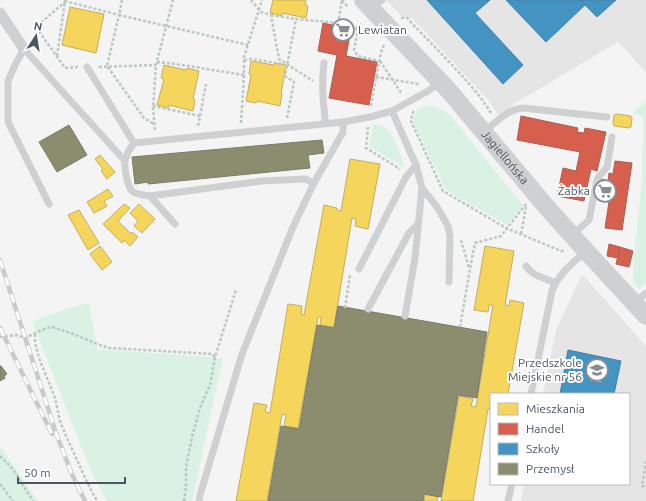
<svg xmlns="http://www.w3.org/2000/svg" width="646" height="501" viewBox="0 0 646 501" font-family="Ubuntu,sans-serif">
<rect width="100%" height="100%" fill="#f4f4f4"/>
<g fill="#e6e5e6">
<polygon points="386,0 646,0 646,72 618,42 517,102 499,116 489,101 412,18 403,18"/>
<polygon points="582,274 646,346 646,501 521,501 524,484 629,484 629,394 543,394 556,330"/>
</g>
<g fill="#d9f2e3">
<polygon points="646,101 646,283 639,289 633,282 633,268 642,180 643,116 633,113"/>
<path d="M 429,105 C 437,107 443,110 449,114 L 523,205 L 507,225 L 446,190 L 413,122 C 413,112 420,107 429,105 Z"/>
<path d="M 373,124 C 376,124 380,124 382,126 C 394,131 401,156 405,168 L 385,156 L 369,146 Z"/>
<polygon points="89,303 97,349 223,358 192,501 107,501 93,476 32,321 69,308"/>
<polygon points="0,446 38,501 0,501"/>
</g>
<g fill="#f6d55c" stroke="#c2af5e">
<polygon points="273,0 306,0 305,5 308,6 306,18 282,13 282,16 270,13"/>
<polygon points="70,7 104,14 96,53 62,45"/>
<polygon points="251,61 274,65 274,63 286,65 281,94 282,94 280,106 257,101 256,103 246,101 251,75 249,74"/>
<polygon points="164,65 186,70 187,68 199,71 193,99 195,100 193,111 169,105 168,108 157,105 164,79 161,78"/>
<polygon points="617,114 631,116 632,118 631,127 629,128 614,126 613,124 614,115"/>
<polygon points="100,155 115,172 107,179 101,171 103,169 95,159"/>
<polygon points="350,159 380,164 368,229 355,226 356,219 352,218 334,327 320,325 321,317 318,317 298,428 284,426 286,415 282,414 267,501 236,501 254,403 267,405 265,412 270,413 288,304 302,306 301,314 304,315 324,205 337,208 337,210 341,211"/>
<polygon points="108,189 113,196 104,201 107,206 94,213 87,202"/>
<polygon points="124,204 130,208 118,221 131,234 132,232 138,237 130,246 124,240 122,243 103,224"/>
<polygon points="139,204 155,219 142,233 134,226 138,221 130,213"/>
<polygon points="79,210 99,243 88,250 68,215"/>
<polygon points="100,246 112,262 102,270 90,254"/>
<polygon points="485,246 514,251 505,305 509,306 510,300 524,303 508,394 491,394 491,409 488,409 473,501 441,501 459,396 473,399 471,406 476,407 493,305 489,305 488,312 474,310"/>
<polygon points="425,494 438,497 437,501 424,501"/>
</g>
<g fill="#d6604d" stroke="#ac5d53">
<polygon points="323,23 351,29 346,56 377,62 369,105 329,98 337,55 318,51"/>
<polygon points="521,116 578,128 577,132 584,133 585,128 606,132 597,171 591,169 584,201 557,196 563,168 576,171 580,152 517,140"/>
<polygon points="615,161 632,163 622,230 605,228 609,202 598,200 601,179 608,181 609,173 613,174"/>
<polygon points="609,244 620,247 618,258 607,256"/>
<polygon points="620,247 633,251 629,267 616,264"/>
</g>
<g fill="#4393c3" stroke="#4581a6" fill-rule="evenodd">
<polygon points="427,0 490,0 475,13 523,65 503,84"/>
<polygon points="506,0 580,0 585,5 546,42"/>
<polygon points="580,0 616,0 597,17"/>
<path d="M 568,350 L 621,361 L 614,394 L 560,394 ZM 593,370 L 603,372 L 601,383 L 590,381 Z"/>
</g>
<g fill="#8c8c6e" stroke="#787c6a">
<polygon points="69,125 87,155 57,172 39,142"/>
<polygon points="322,140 324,153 308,155 310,168 148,184 148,182 135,184 132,157"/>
<polygon points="338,306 487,332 477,398 458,395 441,497 424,494 423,501 268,501 281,426 299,429 317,325 334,328"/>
<polygon points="0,366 1,366 7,374 4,376 5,378 0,381"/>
</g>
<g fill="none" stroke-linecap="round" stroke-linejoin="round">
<g stroke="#bcc7c4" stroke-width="2.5" stroke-dasharray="3 2" stroke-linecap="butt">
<polyline points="122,0 119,15 248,45"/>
<polyline points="251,0 261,12 271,15 279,59 313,81"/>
<polyline points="342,0 348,7"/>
<polyline points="66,1 36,27 65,68 78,67"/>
<polyline points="342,1 338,23 357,28 363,23"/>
<polyline points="271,15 296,19"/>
<path d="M 401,18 L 407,18 C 422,34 437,49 452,65 C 466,80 480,95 491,113"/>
<polyline points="357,28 357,35 354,50 358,56 379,61 382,49 384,45"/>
<polyline points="57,56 65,1 119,15 107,66 144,118 154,124"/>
<polyline points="244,60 251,59 284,64"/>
<polyline points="380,61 402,94"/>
<polyline points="157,62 176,64 244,75 244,57 262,0"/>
<polyline points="99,67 156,65"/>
<polyline points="376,77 419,84"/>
<polyline points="153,106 200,116 198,126"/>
<polyline points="371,106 379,61"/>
<polyline points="414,111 412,114 411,121 443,191 506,228 561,251 565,251"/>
<polyline points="200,116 206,84"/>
<polyline points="287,118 294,82 285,76 296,19 338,23"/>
<polyline points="241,123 244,75"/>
<polyline points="368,127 366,148 400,169"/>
<polyline points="155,130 153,109 156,65 173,0"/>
<polyline points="521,234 526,207"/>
<polyline points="461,240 469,268"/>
<polyline points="345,308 350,275"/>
<polyline points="460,327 470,269 475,243 501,236 526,204"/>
<polyline points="35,334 35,342 39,358 55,398 60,421 66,436 87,482 97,501"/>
<path d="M 0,337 L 16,335 L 26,338 C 31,335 45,328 51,327 C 54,327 58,329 60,330 C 78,334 93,344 110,348 L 212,354 L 215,357"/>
<polyline points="0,456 13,469 33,501"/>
<polyline points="646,461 642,486 646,487"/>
<polyline points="0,484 13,501"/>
<polyline points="184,501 186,487 186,467 192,437 200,408 210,385 215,357 236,290"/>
</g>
<g stroke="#ced0d2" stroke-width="7">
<polyline points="372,8 382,0"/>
<path d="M 324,63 C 323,73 322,84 323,95 C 323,104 325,113 325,123"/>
<polyline points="87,67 134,143"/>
<polyline points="392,111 416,165 422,188 415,258 405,316"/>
<path d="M 484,132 C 495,123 508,109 523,108 L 607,117"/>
<path d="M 314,183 L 305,179 L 261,181 L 150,196 C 144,195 136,195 132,191 C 127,186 124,167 125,160 C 127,154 130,148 134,143 L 343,122 L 370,117 L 392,111 L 428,91 L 440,82"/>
<polyline points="422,188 437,207 448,226 450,237 449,282"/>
<polyline points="150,196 175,224"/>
<polyline points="49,204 8,122 8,81 15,65 24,49 125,161"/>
<path d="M 572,235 L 589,220 L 597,180 C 599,174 603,173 607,167 L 612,137"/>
<path d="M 526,266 C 533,277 544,277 555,283"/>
<polyline points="359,269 406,177 416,165"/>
<polyline points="634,303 646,293"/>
<polyline points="368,309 409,233 418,224"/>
<path d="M 531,394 L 552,291 C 558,274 573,263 586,251"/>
<polyline points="199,501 200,495 242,354 293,227 314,183 343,132 343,122"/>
<polyline points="508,501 512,484"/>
</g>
<polyline stroke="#ced0d2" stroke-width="11" points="0,13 24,49"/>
<path stroke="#ced0d2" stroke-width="18" id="s1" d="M 363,0 L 450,92 L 544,204 L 586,251 L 646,316"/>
<g stroke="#c9cacc" stroke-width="4.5">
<g id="rail">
<polyline points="0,260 56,433 71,472 79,489"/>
<polyline points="0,328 52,434"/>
<polyline points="77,485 85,501"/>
</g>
</g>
<use href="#rail" stroke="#fff" stroke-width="3" stroke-dasharray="9" stroke-linecap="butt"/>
</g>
<defs>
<g id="supermarket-ring" transform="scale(1.15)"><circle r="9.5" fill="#fff" stroke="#868d94" stroke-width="1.5"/><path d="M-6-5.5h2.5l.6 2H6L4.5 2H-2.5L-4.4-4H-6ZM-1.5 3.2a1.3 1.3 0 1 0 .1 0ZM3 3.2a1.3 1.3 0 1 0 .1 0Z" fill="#868d94"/></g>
<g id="school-ring" transform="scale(1.15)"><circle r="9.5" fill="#fff" stroke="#868d94" stroke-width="1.5"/><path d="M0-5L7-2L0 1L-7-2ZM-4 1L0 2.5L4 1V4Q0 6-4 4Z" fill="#868d94"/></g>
</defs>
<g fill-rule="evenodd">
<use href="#supermarket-ring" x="343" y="30"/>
<use href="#supermarket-ring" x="605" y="191"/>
<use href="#school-ring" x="597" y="370"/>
</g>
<g text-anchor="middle" stroke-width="4" stroke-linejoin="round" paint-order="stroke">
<g font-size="12" fill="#4a5661" stroke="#fff" text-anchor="end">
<text x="358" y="34" text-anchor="start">Lewiatan</text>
<text x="590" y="195">Żabka</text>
<text x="582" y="367">Przedszkole<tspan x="582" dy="14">Miejskie nr 56</tspan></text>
</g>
<g font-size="12" fill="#4a5661" stroke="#fff">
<text dy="4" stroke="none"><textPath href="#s1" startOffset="212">Jagiellońska</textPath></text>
</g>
</g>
<rect x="490" y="393" width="140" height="92" fill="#ffffff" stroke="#b7bbc0"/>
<rect x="498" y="403" width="20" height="12" fill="#f6d55c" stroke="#b7bbc0"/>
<text x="526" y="413" font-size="12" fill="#4a5661">Mieszkania</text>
<rect x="498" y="423" width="20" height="12" fill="#d6604d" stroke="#b7bbc0"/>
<text x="526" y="433" font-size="12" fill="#4a5661">Handel</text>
<rect x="498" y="443" width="20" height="12" fill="#4393c3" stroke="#b7bbc0"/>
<text x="526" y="453" font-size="12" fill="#4a5661">Szkoły</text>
<rect x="498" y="463" width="20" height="12" fill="#8c8c6e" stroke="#b7bbc0"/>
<text x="526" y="473" font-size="12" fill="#4a5661">Przemysł</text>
<g transform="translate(36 36) rotate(12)" stroke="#ffffff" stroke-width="3" paint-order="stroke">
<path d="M0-3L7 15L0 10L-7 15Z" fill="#4a5661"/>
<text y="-6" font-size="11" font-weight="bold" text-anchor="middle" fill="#4a5661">N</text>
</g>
<path d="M18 477v6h107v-6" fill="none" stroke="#4a5661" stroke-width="2"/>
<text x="24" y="477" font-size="12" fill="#4a5661" stroke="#ffffff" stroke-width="3" paint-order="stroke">50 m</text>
</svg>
